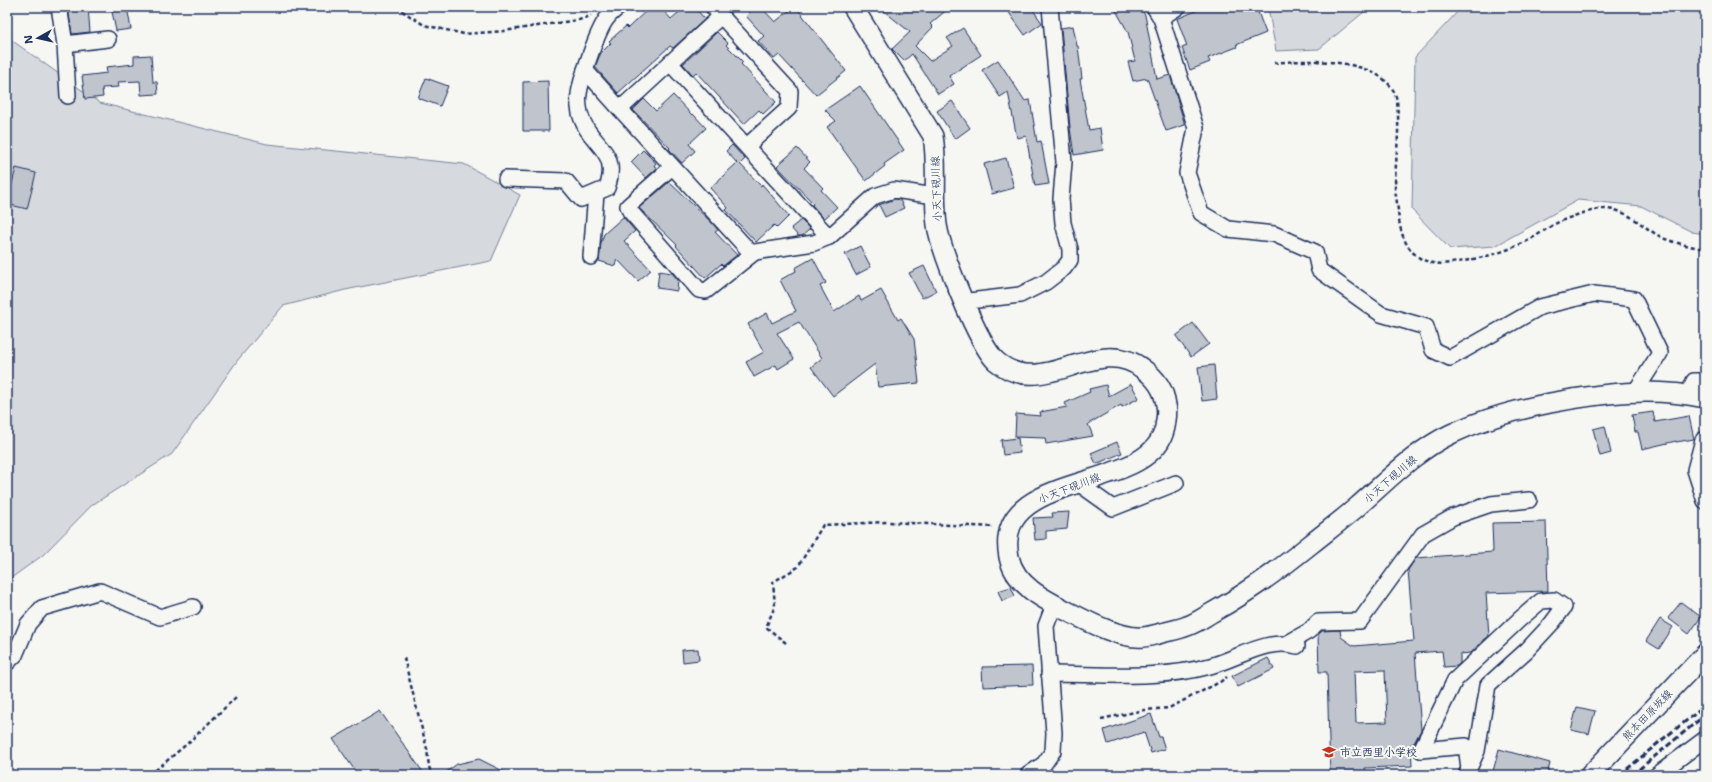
<svg xmlns="http://www.w3.org/2000/svg" width="1712" height="782" viewBox="0 0 1712 782" font-family="'Shantell Sans','Klee One',sans-serif">
<rect width="100%" height="100%" fill="#f6f6f2"/>
<filter id="ink" filterUnits="userSpaceOnUse"><feTurbulence type="fractalNoise" baseFrequency=".025" numOctaves="2"/><feDisplacementMap in="SourceGraphic" scale="8" xChannelSelector="R" yChannelSelector="G"/><feConvolveMatrix kernelMatrix="1 2 1 2 8 2 1 2 1" color-interpolation-filters="sRGB"/></filter>
<g filter="url(#ink)">
<g fill="#d6d9dd" stroke="#78849e">
<polygon points="1268,7 1370,7 1319,49 1276,51"/>
<polygon points="1462,7 1705,7 1705,234 1692,232 1641,206 1578,200 1495,246 1450,249 1412,210 1415,57"/>
<polygon points="7,37 100,103 267,144 464,164 520,195 491,261 345,290 283,306 237,361 172,454 92,505 43,555 7,581"/>
</g>
<g fill="#c0c4cd" stroke="#1b2f5e" fill-rule="evenodd">
<polygon points="68,7 88,7 90,32 72,34"/>
<polygon points="111,7 127,7 131,29 116,31"/>
<polygon points="650,7 660,7 671,19 685,7 694,7 705,19 673,48 670,46 618,93 595,67 599,57 601,53 611,43 609,41 626,26 628,28"/>
<polygon points="755,7 761,7 775,22 794,7 796,7 846,71 816,95 779,55 774,59 758,41 764,36 746,16"/>
<polygon points="879,7 950,7 930,24 933,27 915,46 930,61 953,46 947,38 963,28 981,55 949,76 954,84 938,94 912,54 904,61 892,49 910,32"/>
<polygon points="1005,7 1031,7 1042,23 1025,35"/>
<polygon points="1114,7 1140,7 1145,15 1157,79 1170,75 1185,125 1166,131 1147,78 1133,81 1128,62 1135,61 1128,32"/>
<polygon points="1205,7 1256,7 1266,33 1236,45 1237,47 1208,58 1210,62 1190,70 1182,48 1187,46 1177,19"/>
<polygon points="1073,26 1077,46 1078,46 1082,79 1080,79 1089,130 1100,128 1103,150 1074,155 1070,128 1061,28"/>
<polygon points="717,32 728,43 726,45 743,62 741,64 776,102 763,114 759,110 744,124 696,72 693,75 683,64"/>
<polygon points="151,55 153,82 157,82 158,94 141,95 140,81 118,82 119,87 102,88 103,97 85,99 82,76 107,73 106,67 134,64 134,56"/>
<polygon points="998,60 1025,101 1030,100 1037,142 1041,141 1049,184 1035,186 1026,136 1017,138 1008,92 1000,97 982,70"/>
<polygon points="426,78 448,86 440,106 418,98"/>
<polygon points="548,81 549,131 523,131 523,82"/>
<polygon points="860,86 904,150 884,164 885,166 866,181 827,127 836,121 825,110"/>
<polygon points="673,95 692,115 693,114 706,128 689,144 695,151 682,163 669,149 670,148 633,110 644,99 656,111"/>
<polygon points="952,101 970,128 955,139 937,111"/>
<polygon points="732,145 745,159 740,164 761,186 762,184 789,216 777,228 774,225 756,242 726,210 728,208 710,188 737,163 726,151"/>
<polygon points="797,148 810,162 804,168 823,188 821,190 837,207 824,219 812,205 813,203 777,166"/>
<polygon points="643,150 656,163 654,166 657,168 646,178 631,162"/>
<polygon points="1006,158 1014,188 992,194 984,164"/>
<polygon points="16,168 36,173 27,209 7,204"/>
<polygon points="669,182 713,224 718,230 715,232 737,255 723,266 721,264 705,278 676,246 677,245 639,208"/>
<polygon points="895,199 900,200 904,208 885,217 879,205"/>
<polygon points="623,217 635,231 624,241 651,270 638,281 617,259 615,266 599,261 601,243 604,234"/>
<polygon points="801,220 810,229 802,236 798,236 791,228"/>
<polygon points="860,246 871,267 856,275 845,254"/>
<polygon points="813,258 826,283 820,286 834,312 859,296 861,301 881,290 898,320 901,318 914,339 919,383 878,387 875,364 833,396 811,367 822,358 799,322 777,333 794,359 778,369 776,365 754,377 746,362 764,352 748,324 767,313 772,323 796,311 780,280 796,271 795,268"/>
<polygon points="924,266 936,291 922,298 909,273"/>
<polygon points="659,271 672,273 678,280 677,291 657,288"/>
<polygon points="1193,323 1209,344 1191,357 1176,336"/>
<polygon points="1214,365 1217,399 1202,401 1198,367"/>
<polygon points="1131,384 1139,398 1122,407 1121,405 1088,424 1093,436 1046,444 1045,438 1015,437 1016,414 1041,416 1040,412 1067,407 1065,403 1090,392 1089,389 1106,385 1109,396"/>
<polygon points="1653,412 1655,422 1689,416 1694,439 1676,442 1676,441 1642,449 1638,432 1635,432 1632,415"/>
<polygon points="1605,426 1611,453 1600,456 1593,429"/>
<polygon points="1018,438 1020,453 1003,455 1001,440"/>
<polygon points="1117,442 1122,453 1096,464 1091,453"/>
<polygon points="1069,512 1067,529 1046,531 1046,539 1035,540 1033,518 1053,517 1052,513"/>
<path d="M 1546,522 L 1548,591 L 1486,593 L 1489,636 L 1480,643 L 1471,653 L 1460,654 L 1460,663 L 1457,666 L 1444,667 L 1442,651 L 1415,653 L 1421,730 L 1414,743 L 1411,744 L 1412,766 L 1365,768 L 1366,775 L 1330,775 L 1327,672 L 1319,672 L 1318,635 L 1322,631 L 1340,630 L 1341,637 L 1354,646 L 1414,641 L 1408,570 L 1416,558 L 1493,552 L 1492,523 ZM 1385,670 L 1387,722 L 1356,723 L 1354,671 Z"/>
<polygon points="1011,587 1015,596 1002,601 998,591"/>
<polygon points="1681,602 1701,617 1689,634 1668,618"/>
<polygon points="1660,619 1673,627 1659,649 1646,641"/>
<polygon points="698,649 699,660 683,662 682,650"/>
<polygon points="1268,658 1274,669 1238,687 1232,676"/>
<polygon points="1032,666 1033,685 983,687 982,667"/>
<polygon points="1577,707 1595,711 1589,734 1571,730"/>
<polygon points="380,711 425,775 358,775 333,739"/>
<polygon points="1151,714 1159,737 1161,737 1165,749 1151,753 1144,732 1108,744 1104,730"/>
<polygon points="1499,749 1550,763 1547,775 1492,775"/>
<polygon points="479,759 511,775 442,775 457,764"/>
</g>
<g fill="none" stroke-linecap="round" stroke-linejoin="round">
<g stroke="#1b2f5e" stroke-width="18">
<g id="minor">
<polyline points="59,7 65,44 68,96"/>
<polyline points="713,7 790,91 789,108 747,146"/>
<polyline points="1154,7 1161,18 1196,128 1187,173 1201,213 1228,229 1274,234 1315,252 1319,270 1381,314 1426,327 1433,350 1450,358 1540,307 1594,294 1634,299 1660,353 1635,392"/>
<polyline points="1161,18 1178,7"/>
<polyline points="65,44 108,39"/>
<polyline points="670,63 829,237"/>
<polyline points="585,70 620,109 721,16"/>
<polyline points="620,109 752,254"/>
<polyline points="672,167 628,206 630,211 699,290 706,291 755,252 814,243 829,237 875,196 894,190 935,196"/>
<path d="M 506,179 L 566,181 L 581,199 L 607,188 C 621,148 588,146 580,113 C 579,108 578,99 579,94 C 581,79 598,28 608,17 C 611,13 615,10 619,7"/>
<polyline points="591,257 596,193"/>
<polyline points="965,303 969,301 1020,295 1046,282 1064,268 1070,260 1070,249 1063,223 1061,199 1064,162 1050,7"/>
<polyline points="1688,394 1694,381 1705,381"/>
<polyline points="1703,440 1695,470 1705,501"/>
<polyline points="1078,483 1113,508 1176,483"/>
<polyline points="1288,643 1309,631 1318,622 1360,621 1423,534 1453,517 1491,504 1529,500"/>
<polyline points="7,663 15,655 28,624 42,608 100,591 160,617 193,607"/>
<path d="M 1049,674 C 1101,674 1159,680 1210,666 C 1237,659 1268,637 1297,646"/>
<polyline points="1421,750 1455,680 1520,619 1541,601 1554,600 1564,607 1552,623 1527,650 1488,685 1477,751 1466,775"/>
<polyline points="1421,750 1466,746 1469,768"/>
<polyline points="1028,775 1044,764 1053,751 1054,733 1046,626 1054,605"/>
<polyline points="1657,775 1705,739"/>
</g>
</g>
<g stroke="#1b2f5e" stroke-width="22">
<g id="major">
<path d="M 853,7 L 933,136 C 938,165 933,195 937,225 C 941,251 978,344 996,361 C 1043,402 1096,332 1143,369 C 1156,378 1164,389 1166,405 C 1168,413 1166,419 1165,427 C 1152,496 991,467 1009,557 C 1015,585 1043,599 1067,611 C 1087,621 1120,639 1143,637 C 1148,637 1153,635 1158,634 C 1167,631 1178,630 1187,626 C 1196,623 1204,617 1213,612 C 1248,593 1280,569 1311,544 C 1326,532 1342,520 1357,507 C 1387,481 1415,451 1451,434 C 1482,419 1516,410 1550,403 C 1602,393 1653,387 1705,398"/>
<polyline points="1590,775 1705,654"/>
</g>
</g>
<g stroke="#1b2f5e" stroke-width="2.5" stroke-dasharray="4 3" stroke-linecap="butt">
<polyline points="396,7 424,25 464,34 504,31 584,19 591,15"/>
<path d="M 1274,63 C 1306,59 1384,57 1396,97 C 1398,102 1397,109 1398,115 C 1399,140 1395,164 1395,189 C 1396,196 1397,203 1398,210 C 1399,227 1403,245 1417,256 C 1430,266 1444,264 1458,262 C 1481,258 1502,253 1523,243 C 1534,238 1544,230 1555,224 C 1567,218 1581,213 1595,210 C 1625,204 1639,226 1663,238 C 1674,243 1694,247 1705,249"/>
<polyline points="786,643 766,627 775,606 773,582 798,567 823,525 887,522 994,527"/>
<polyline points="404,658 427,749 429,767 432,775"/>
<polyline points="1101,719 1145,710 1169,708 1220,682 1227,677"/>
<polyline points="150,775 188,743 236,697"/>
</g>
<use href="#minor" stroke="#f6f6f2" stroke-width="15"/>
<use href="#major" stroke="#f6f6f2" stroke-width="19"/>
<g stroke="#1b2f5e" stroke-width="3" stroke-dasharray="6 3" stroke-linecap="butt">
<polyline points="1620,775 1663,739 1705,706"/>
<polyline points="1632,775 1705,715"/>
</g>
</g>
</g>
<defs>
<g id="school-bare" transform="scale(1.08)"><path d="M0-5L7-2L0 1L-7-2ZM-4 1L0 2.5L4 1V4Q0 6-4 4Z" fill="#c8321e" stroke="#f6f6f2" stroke-width="2.5" paint-order="stroke"/></g>
</defs>
<g fill-rule="evenodd">
<use href="#school-bare" x="1329" y="752"/>
</g>
<g text-anchor="middle" stroke-width="4" stroke-linejoin="round" paint-order="stroke">
<g font-size="11" fill="#1b2f5e" stroke="#f6f6f2">
<text transform="translate(936 189) rotate(-92)" y="4">小天下硯川線</text>
<text transform="translate(1390 479) rotate(-41)" y="4">小天下硯川線</text>
<text transform="translate(1069 488) rotate(-21)" y="4">小天下硯川線</text>
<text transform="translate(1647 715) rotate(-46)" y="4">熊本田原坂線</text>
</g>
<g font-size="11" font-weight="bold" fill="#1b2f5e" stroke="#f6f6f2" text-anchor="start">
<text x="1340" y="756">市立西里小学校</text>
</g>
</g>
<rect width="1712" height="782" fill="none" stroke="#f6f6f2" stroke-width="24"/>
<rect x="12" y="12" width="1688" height="758" fill="none" stroke="#1b2f5e" stroke-width="1.5" filter="url(#ink)"/>
<g transform="translate(38 38) rotate(262)" stroke="#f6f6f2" stroke-width="3" paint-order="stroke">
<path d="M0-3L7 15L0 10L-7 15Z" fill="#1b2f5e"/>
<text y="-6" font-size="11" font-weight="bold" text-anchor="middle" fill="#1b2f5e">N</text>
</g>
</svg>
